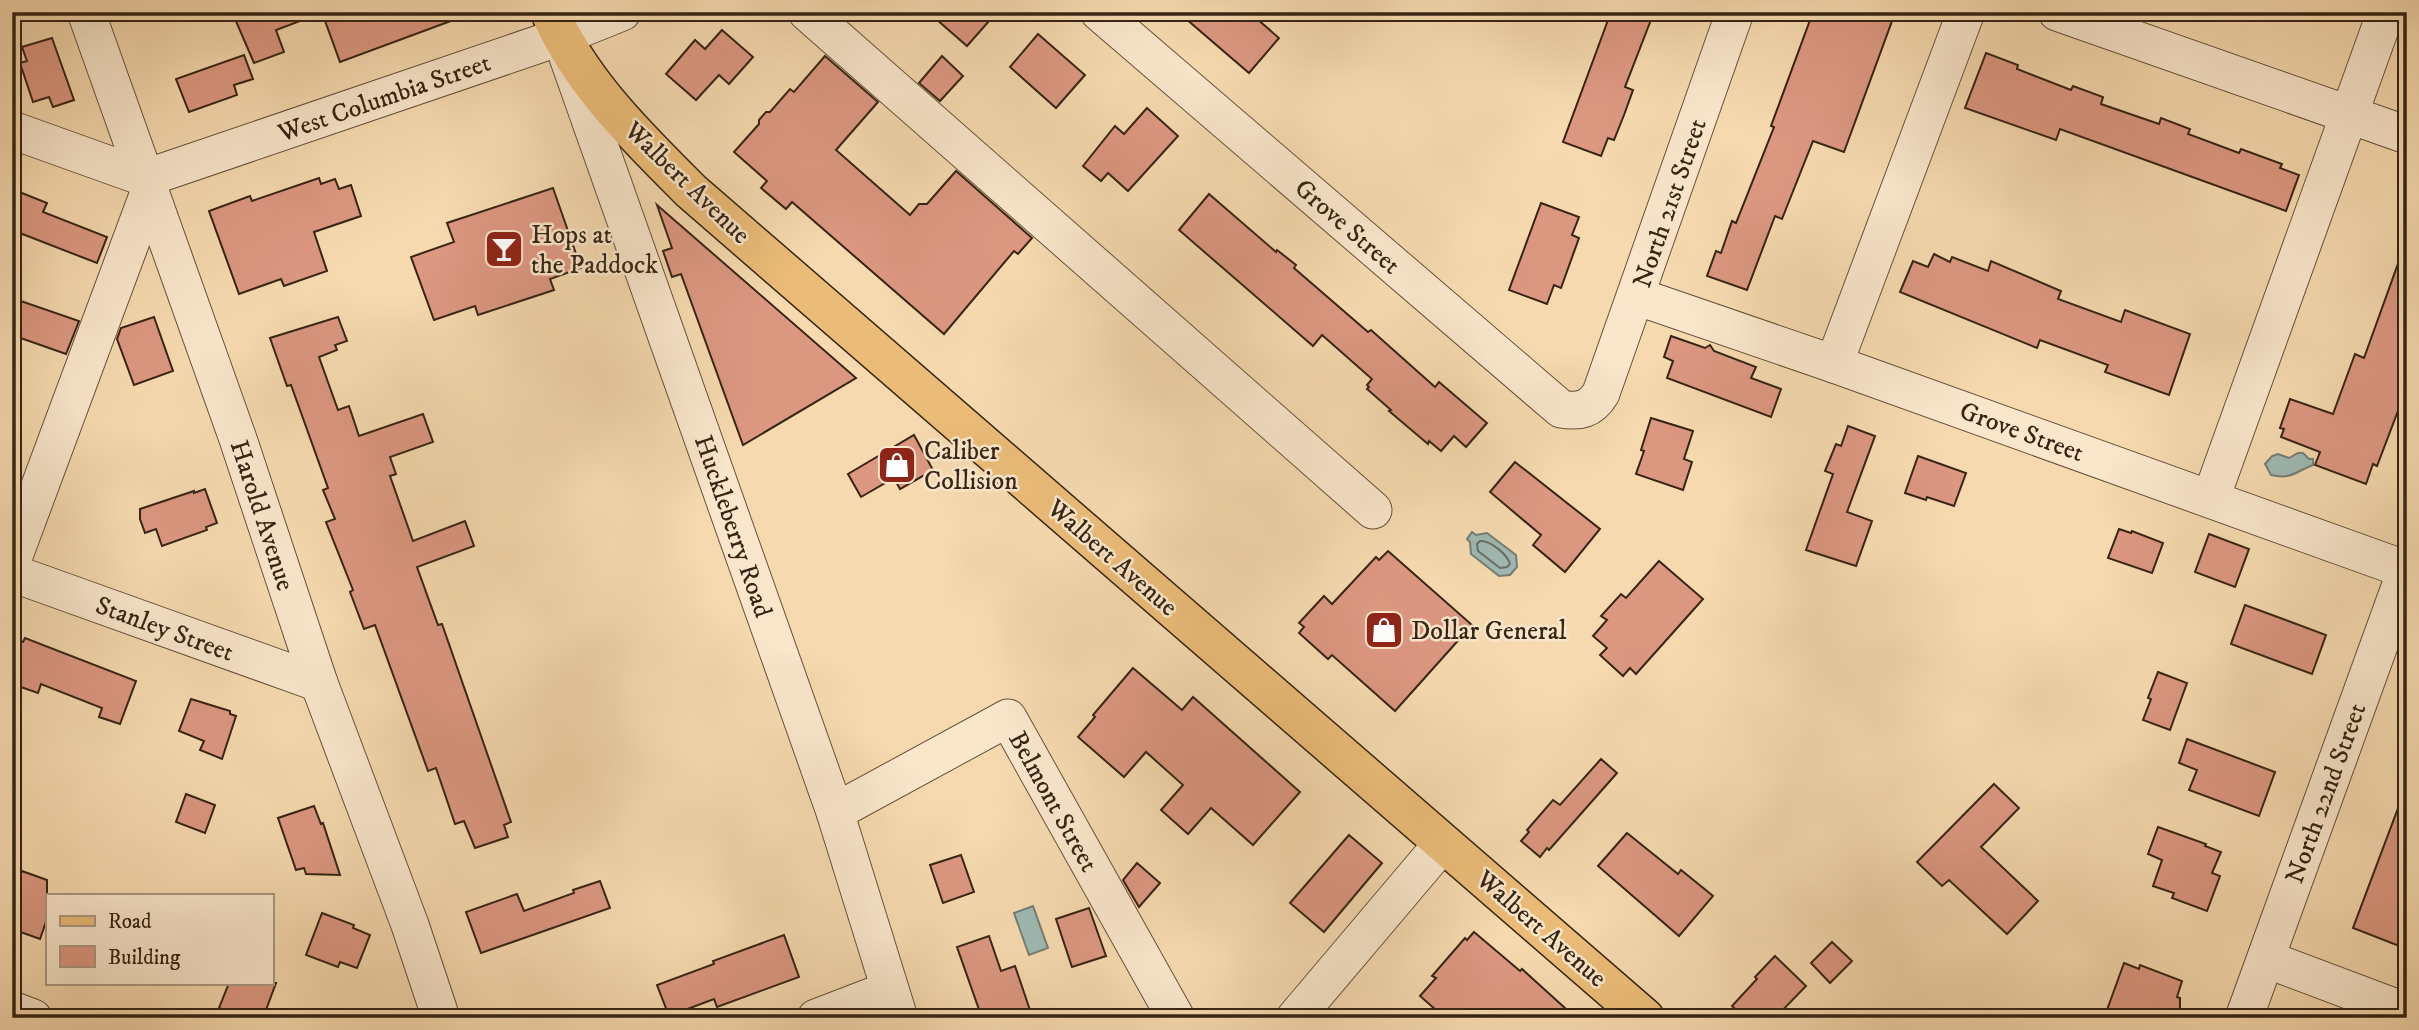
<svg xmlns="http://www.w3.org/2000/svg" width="2419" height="1030" viewBox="0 0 2419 1030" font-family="'IM FELL DW Pica',serif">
<rect width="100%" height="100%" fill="#f6d9af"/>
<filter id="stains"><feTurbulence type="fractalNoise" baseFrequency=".00286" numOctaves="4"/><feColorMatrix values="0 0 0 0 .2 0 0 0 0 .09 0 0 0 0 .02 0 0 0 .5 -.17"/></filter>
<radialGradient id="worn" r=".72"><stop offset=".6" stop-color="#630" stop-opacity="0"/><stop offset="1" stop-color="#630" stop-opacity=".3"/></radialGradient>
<g fill="#9eb9b3" stroke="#747d73" stroke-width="2">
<path d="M 2298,453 L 2303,453 L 2309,459 L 2313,459 L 2313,465 C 2296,471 2292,480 2271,475 L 2265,464 L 2272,456 L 2278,454 L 2289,458 Z"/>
<polygon points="1472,532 1476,535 1487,533 1516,555 1517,567 1510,575 1499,576 1471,554 1470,542 1467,539"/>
<polygon points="1033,906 1048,948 1029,955 1014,913"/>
</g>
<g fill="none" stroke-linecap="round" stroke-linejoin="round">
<path stroke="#6a6e64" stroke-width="2" d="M 1480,541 C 1490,540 1507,554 1510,564 L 1507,567 L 1500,568 L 1478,551 L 1477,544 Z"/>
</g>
<g fill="#dc9781" stroke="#362414" stroke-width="2">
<polygon points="232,12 315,12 316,15 276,30 284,52 254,63"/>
<polygon points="340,12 467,12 467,15 340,62 324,18"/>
<polygon points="928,12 997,12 967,46"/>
<polygon points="1178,12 1249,12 1279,38 1249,73"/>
<polygon points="1611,12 1654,12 1625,87 1633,90 1624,115 1614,140 1608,138 1601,156 1563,142"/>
<polygon points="1813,12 1869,12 1892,21 1844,152 1813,141 1782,219 1775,216 1747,290 1707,276 1716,251 1721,253 1732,221 1736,223 1774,127 1771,126"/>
<polygon points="722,30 753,57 729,84 719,75 696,100 666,74 695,40 705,49"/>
<polygon points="1038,34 1085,75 1056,108 1010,67"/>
<polygon points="52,38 74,100 53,107 49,97 33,102 20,63 27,61 22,47"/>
<polygon points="1986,53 2018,65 2017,69 2071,90 2073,86 2103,97 2101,104 2159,124 2161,118 2190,129 2188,134 2239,153 2241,149 2282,164 2280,168 2299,175 2286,211 2060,129 2056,140 1965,108"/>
<polygon points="244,55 253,79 234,85 237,95 189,112 176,79"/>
<polygon points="825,56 878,102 836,150 910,215 919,204 927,204 956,171 1032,238 1018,254 1014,251 944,334 792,202 786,209 761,188 767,181 734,152 759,124 759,120 766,112 770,112 790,89 794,92"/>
<polygon points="942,56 963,76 940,101 919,83"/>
<polygon points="1147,108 1178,136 1128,191 1108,173 1101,181 1083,166 1115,126 1124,134"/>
<polygon points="319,178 321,184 335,179 339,189 351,185 361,216 314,232 327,271 284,286 281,279 239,294 209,211 250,196 252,201"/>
<polygon points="553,188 581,268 550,279 554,290 478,315 475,306 434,320 411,257 454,242 447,223"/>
<polygon points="12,189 47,203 43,212 107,237 97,263 12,230"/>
<polygon points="1209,194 1276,252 1277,250 1296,265 1294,268 1368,332 1371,330 1435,387 1439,382 1487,423 1466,447 1454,436 1441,451 1429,441 1428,444 1389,411 1391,410 1367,389 1369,387 1367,385 1372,379 1322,335 1313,346 1179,230"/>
<polygon points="1541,203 1579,217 1572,235 1579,238 1561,288 1554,285 1547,304 1509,290"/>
<polygon points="657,205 856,378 743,445 681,274 672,277 663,251 672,248"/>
<polygon points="2404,247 2407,247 2407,372 2399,393 2404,395 2377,466 2373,464 2366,484 2315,465 2320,452 2281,437 2284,429 2280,428 2290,399 2333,414 2355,354 2364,358"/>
<polygon points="1934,254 1950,262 1952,257 1988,271 1991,261 2061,291 2058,299 2121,322 2125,310 2190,334 2169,395 2105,372 2108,365 2040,340 2037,348 1900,292 1913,261 1928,267"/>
<polygon points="12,298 79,321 66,354 12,335"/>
<polygon points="154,317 173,371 134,385 117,339 121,328"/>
<polygon points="338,317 347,341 335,345 337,350 319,357 338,410 349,406 359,436 423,414 433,442 390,457 396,474 390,476 413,541 465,521 474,546 417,567 438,625 442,624 511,822 504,825 508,837 475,848 464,821 455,824 436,768 428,771 375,625 364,629 350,592 353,590 326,522 335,519 323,490 328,488 291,385 287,386 270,338"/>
<polygon points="1671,336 1705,348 1710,345 1714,351 1756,367 1751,378 1781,389 1771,417 1667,378 1673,361 1664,357"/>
<polygon points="1651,418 1693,431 1684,459 1692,462 1683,490 1636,474 1644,451 1641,450"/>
<polygon points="1848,426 1875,436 1847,512 1872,521 1856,566 1806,550 1833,474 1825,471 1836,444 1841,446"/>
<polygon points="914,435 933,470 900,489 894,478 861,497 848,474"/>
<polygon points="1918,456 1966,473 1954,506 1927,497 1926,500 1905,493"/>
<polygon points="1515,462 1600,529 1565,572 1533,545 1541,535 1490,492"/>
<polygon points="205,489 217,523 206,527 207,530 162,546 156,529 145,533 140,519 140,509 194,491 194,493"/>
<polygon points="2119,529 2131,533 2132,531 2163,543 2152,573 2108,558"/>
<polygon points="2209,534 2249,549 2235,587 2195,572"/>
<polygon points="1388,551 1472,625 1395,711 1332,655 1328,659 1299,633 1304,627 1299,623 1324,596 1332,604 1376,557 1379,560"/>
<polygon points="1659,561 1703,599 1636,674 1630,668 1623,676 1600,655 1607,648 1593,636 1607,620 1601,616 1621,594 1626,598"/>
<polygon points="2245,605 2326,635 2312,674 2231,644"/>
<polygon points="12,638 23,642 25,638 136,681 120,724 99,717 102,708 41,684 38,693 12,684"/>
<polygon points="1133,668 1182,710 1193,697 1300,792 1253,845 1211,808 1188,834 1161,810 1183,785 1146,752 1124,777 1078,737 1095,717 1093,715"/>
<polygon points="2158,672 2187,683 2170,730 2143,720 2151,699 2148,698"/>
<polygon points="191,699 230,711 230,714 236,716 222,759 200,750 204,741 179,731"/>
<polygon points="2187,739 2275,772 2259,816 2189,790 2197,770 2179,763"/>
<polygon points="1601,759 1617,773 1549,850 1547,848 1540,857 1521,841 1529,832 1527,830 1553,800 1560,805"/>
<polygon points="1994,784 2019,808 1981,847 2038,901 2007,934 1949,880 1942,886 1917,862"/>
<polygon points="186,794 215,805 205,833 176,822"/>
<polygon points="2403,795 2407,796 2407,949 2353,928"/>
<polygon points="314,806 321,824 323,823 340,875 306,874 304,868 296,870 278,818"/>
<polygon points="2158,827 2206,844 2205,846 2221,852 2212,873 2220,876 2207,911 2172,898 2174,893 2153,886 2162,860 2148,854"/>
<polygon points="1627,833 1678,874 1681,870 1713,896 1679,936 1598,866"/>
<polygon points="1349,835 1382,863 1324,932 1290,903"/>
<polygon points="961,855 974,892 943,903 930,865"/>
<polygon points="1137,863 1160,883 1139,907 1123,880"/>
<polygon points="22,871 47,880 47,919 40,939 12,929 12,897"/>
<polygon points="600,881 610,908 481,953 466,912 517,894 524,911 574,893 573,890"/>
<polygon points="1089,908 1106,956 1072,967 1056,919"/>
<polygon points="322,913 354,925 353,928 370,935 357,968 340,962 338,967 306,955"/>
<polygon points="1474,932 1520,971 1522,969 1576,1018 1445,1018 1420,996 1436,978 1432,976 1465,938 1467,940"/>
<polygon points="784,935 799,977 717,1007 714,999 669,1016 657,985 714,964 713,961"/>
<polygon points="989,936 1001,971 1015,966 1031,1013 1016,1018 982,1018 957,947"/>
<polygon points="1832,942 1852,961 1830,983 1811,963"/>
<polygon points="1775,956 1806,986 1775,1018 1744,1018 1732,1006 1757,979 1755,977"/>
<polygon points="2124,963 2139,969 2140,965 2182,981 2177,997 2180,998 2180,1007 2176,1018 2128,1018 2107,1010"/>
<polygon points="229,983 276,983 263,1018 245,1018 219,1008"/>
</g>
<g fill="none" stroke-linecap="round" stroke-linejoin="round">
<g stroke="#66513b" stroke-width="39">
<g id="minor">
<polyline points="86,12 238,439 319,683 410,925 441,1018"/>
<polyline points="807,12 1373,510"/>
<path d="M 1099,12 L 1561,409 C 1579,412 1591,410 1601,393 L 1735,12"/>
<polyline points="2057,12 2407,135"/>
<polyline points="568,57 835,812 899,1018"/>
<polyline points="12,130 146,178 560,37 622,12"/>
<polyline points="1636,296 1834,364 2407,570"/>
<polyline points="1834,364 1966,12"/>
<polyline points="2211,498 2386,12"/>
<polyline points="12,561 150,190"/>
<polyline points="12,573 319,683"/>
<polyline points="835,812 1008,718 1176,1018"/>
<polyline points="2266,959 2407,1012"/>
<polyline points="12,1010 33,1018"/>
<polyline points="816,1018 889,990"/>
<polyline points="1295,1018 1443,843"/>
<polyline points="2244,1018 2407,568"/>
</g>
</g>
<g stroke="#362414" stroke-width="41">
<path id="major" d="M 550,12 C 580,82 638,138 691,191 L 1645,1018"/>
</g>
<use href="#minor" stroke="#f9e6cb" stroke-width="37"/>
<use href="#major" stroke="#ebbc78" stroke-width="38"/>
</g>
<defs>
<g id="bar-square" transform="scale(2.0125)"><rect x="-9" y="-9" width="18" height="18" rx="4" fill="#8f2418" stroke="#f9e6cb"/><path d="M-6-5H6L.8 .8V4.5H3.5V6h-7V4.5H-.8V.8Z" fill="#fff"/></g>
<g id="shop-square" transform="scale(2.0125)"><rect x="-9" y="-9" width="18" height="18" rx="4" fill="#8f2418" stroke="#f9e6cb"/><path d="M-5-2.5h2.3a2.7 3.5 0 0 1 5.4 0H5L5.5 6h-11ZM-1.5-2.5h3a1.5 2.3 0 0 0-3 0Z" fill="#fff"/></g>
</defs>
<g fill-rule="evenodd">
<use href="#bar-square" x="504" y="249"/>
<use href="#shop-square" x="897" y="465"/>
<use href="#shop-square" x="1384" y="630"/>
</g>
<g text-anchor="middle" stroke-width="5" stroke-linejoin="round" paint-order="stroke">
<g font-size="26" fill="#362414" stroke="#f9e6cb">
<text transform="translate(384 97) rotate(-19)" y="9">West Columbia Street</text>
<text transform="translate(688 182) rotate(44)" y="9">Walbert Avenue</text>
<text transform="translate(1669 203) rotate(-71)" y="9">North 21st Street</text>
<text transform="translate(1348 226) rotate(41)" y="9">Grove Street</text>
<text transform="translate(2022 431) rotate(20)" y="9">Grove Street</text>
<text transform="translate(263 515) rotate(72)" y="9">Harold Avenue</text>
<text transform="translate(734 526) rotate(71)" y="9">Huckleberry Road</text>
<text transform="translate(1113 557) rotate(41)" y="9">Walbert Avenue</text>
<text transform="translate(165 628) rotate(20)" y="9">Stanley Street</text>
<text transform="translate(2325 793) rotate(-70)" y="9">North 22nd Street</text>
<text transform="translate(1054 801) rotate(61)" y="9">Belmont Street</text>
<text transform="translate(1542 928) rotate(41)" y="9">Walbert Avenue</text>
</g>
<g font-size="26" fill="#362414" stroke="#f9e6cb" text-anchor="start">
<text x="531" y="243">Hops at<tspan x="531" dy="30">the Paddock</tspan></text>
<text x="924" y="459">Caliber<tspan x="924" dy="30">Collision</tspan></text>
<text x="1411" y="639">Dollar General</text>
</g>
</g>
<rect width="2419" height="1030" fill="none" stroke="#f6d9af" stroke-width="42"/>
<rect x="14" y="14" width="2391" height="1002" fill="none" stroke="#362414" stroke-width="3.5"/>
<rect x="21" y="21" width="2377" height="988" fill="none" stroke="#362414" stroke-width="2"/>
<rect x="46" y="894" width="228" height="91" fill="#f9e6cb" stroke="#ab9882" stroke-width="2"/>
<rect x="60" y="916" width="35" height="10" fill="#ebbc78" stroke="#ab9882" stroke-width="2"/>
<text x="108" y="928" font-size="21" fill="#362414">Road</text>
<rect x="60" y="946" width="35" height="21" fill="#dc9781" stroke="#ab9882" stroke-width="2"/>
<text x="108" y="964" font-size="21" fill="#362414">Building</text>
<rect width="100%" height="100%" filter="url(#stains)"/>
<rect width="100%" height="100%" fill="url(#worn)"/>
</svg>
